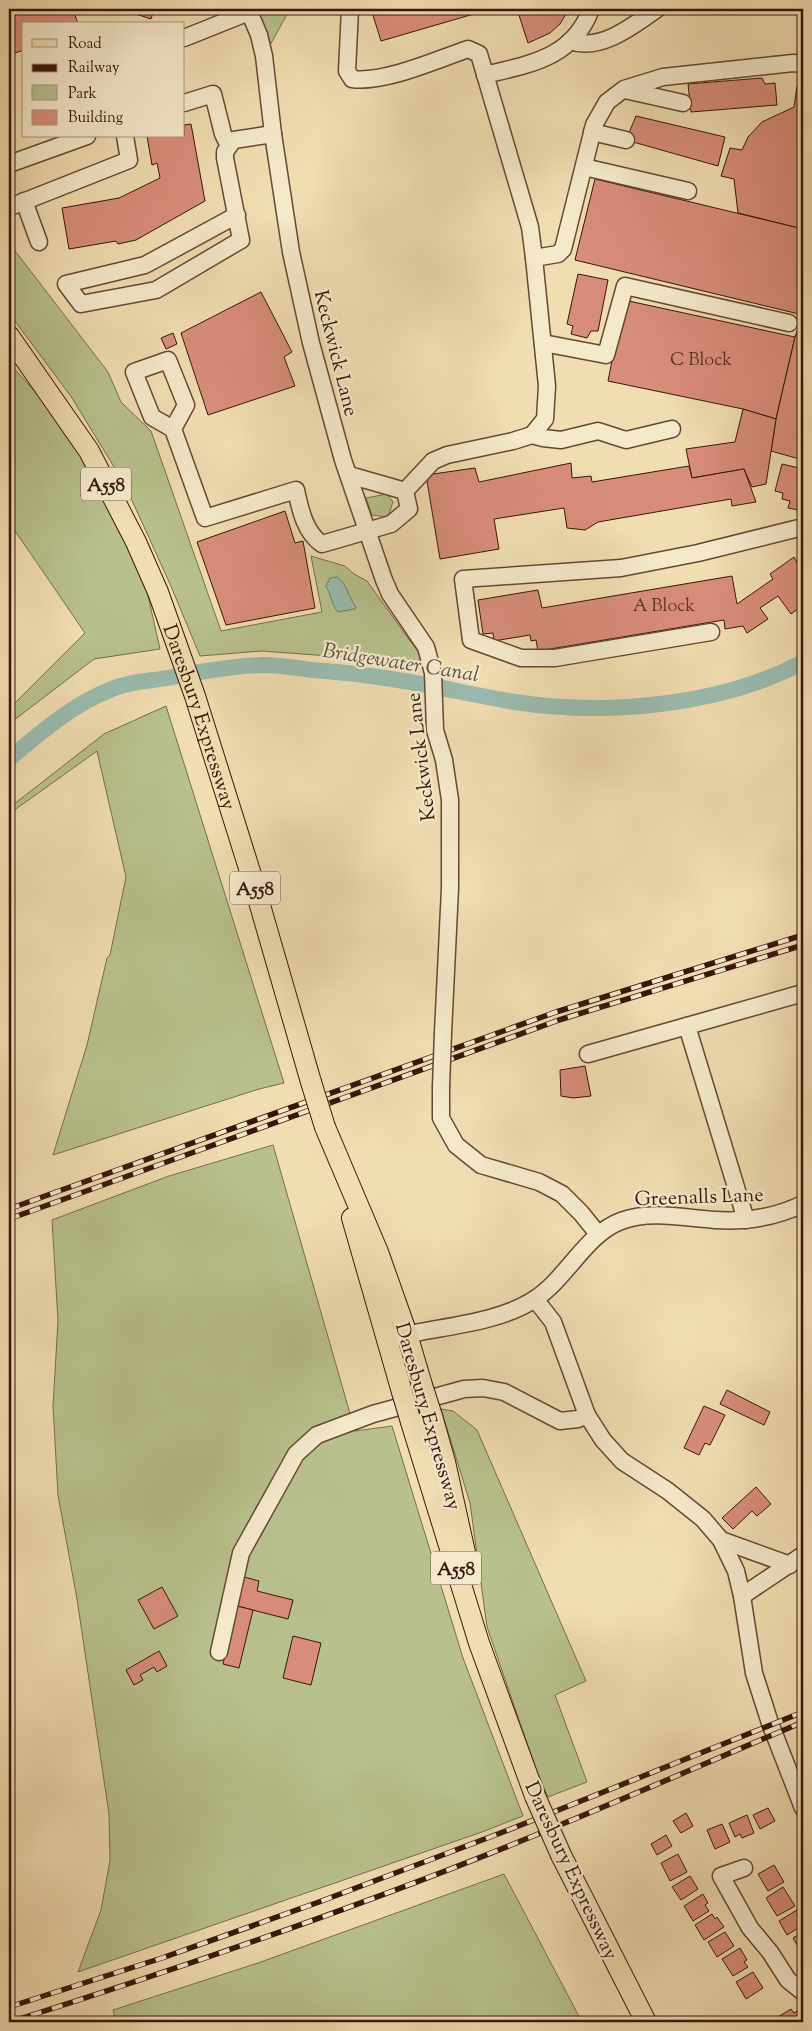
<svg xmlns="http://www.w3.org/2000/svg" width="812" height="2031" viewBox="0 0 812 2031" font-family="'Sorts Mill Goudy',serif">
<rect width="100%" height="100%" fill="#f0ddb1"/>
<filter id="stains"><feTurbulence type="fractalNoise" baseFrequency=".004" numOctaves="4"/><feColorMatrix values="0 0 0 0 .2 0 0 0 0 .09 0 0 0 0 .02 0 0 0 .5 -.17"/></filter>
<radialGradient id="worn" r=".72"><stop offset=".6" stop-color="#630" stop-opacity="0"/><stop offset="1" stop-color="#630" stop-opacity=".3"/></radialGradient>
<g fill="#b8c18d" stroke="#786c4b">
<polygon points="248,9 290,9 264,56"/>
<polygon points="9,243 108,372 121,402 151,431 221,631 322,612 311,556 345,566 354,574 367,581 426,663 261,651 200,656 170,584 125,485 72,398 9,313"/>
<polygon points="9,363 89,451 136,542 160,649 94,659 9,724 9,709 85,633 9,522"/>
<polygon points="387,494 393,502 388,517 372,515 366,498"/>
<polygon points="166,706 284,1083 259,1089 53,1155 87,1045 107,958 110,955 126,877 97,751 9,814 9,808 104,734"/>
<polygon points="273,1145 355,1431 392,1426 463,1658 523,1816 482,1832 78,1972 101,1910 110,1860 109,1814 77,1599 58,1495 53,1406 58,1321 52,1220 169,1176"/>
<polygon points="441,1409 453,1411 477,1430 586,1681 555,1695 587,1782 548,1797 536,1769 487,1627 470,1503"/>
<polygon points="504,1874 582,2022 116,2022 113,2010 258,1963"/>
</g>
<path fill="#9abbaf" stroke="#72796d" d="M 337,577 C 348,585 348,597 356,607 L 355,609 L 338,612 C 332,606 331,595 326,586 L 330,578 Z"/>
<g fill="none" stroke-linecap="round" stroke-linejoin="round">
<path stroke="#9abbaf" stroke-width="16" d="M 9,759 C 40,733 73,704 112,689 C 131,681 152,681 173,677 C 203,671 233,666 263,665 C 280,665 297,668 313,670 C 344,672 374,676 404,681 C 441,687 478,696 515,702 C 605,716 721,706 803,662"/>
</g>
<g fill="#d88d7b" stroke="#371609">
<polygon points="9,9 73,9 78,24 24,24 24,50 9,55"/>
<polygon points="121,9 154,9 151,19"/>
<polygon points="371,9 491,9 381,41"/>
<polygon points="517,9 569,9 560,24 550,33 528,43"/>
<polygon points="762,78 765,84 775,83 777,105 691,112 688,84"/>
<polygon points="797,86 803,87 803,229 738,213 734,179 721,176 730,148 742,150 748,137 762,122 794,107"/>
<polygon points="636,116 725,137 718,166 626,140"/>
<polygon points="191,124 205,201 136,240 118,244 116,241 69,249 62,208 119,198 160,178 157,163 152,165 147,136 184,136 184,125"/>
<polygon points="595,179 803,229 803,315 575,260"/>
<polygon points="578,274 608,280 598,331 591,331 587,338 571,334 573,326 567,324"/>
<polygon points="261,292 292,352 284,357 295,386 208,415 181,333"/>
<polygon points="624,300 795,337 776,419 743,409 608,381"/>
<polygon points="803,315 803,460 771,451 776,419 795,337"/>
<polygon points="173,333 177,344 166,349 161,338"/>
<polygon points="743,409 776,419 766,484 752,487 744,469 692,478 686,449 735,442"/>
<polygon points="571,463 572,478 591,476 592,482 689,466 692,478 744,469 756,502 732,506 731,499 598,522 585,530 567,528 564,508 494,519 499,549 440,559 426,475 475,468 479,482"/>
<polygon points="782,464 799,468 797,474 803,476 803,511 788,508 790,501 782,499 783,493 775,491"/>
<polygon points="285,511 295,543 303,541 315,608 226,625 197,542"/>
<polygon points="794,557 797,563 803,559 803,605 791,614 778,596 760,608 768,619 747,633 743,626 725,629 724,620 538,651 536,640 531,641 530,635 494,641 493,633 483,634 478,600 538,590 542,608 732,576 737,604 773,579 770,574"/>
<polygon points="585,1066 591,1096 573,1098 561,1096 560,1070"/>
<polygon points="727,1390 770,1412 764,1425 720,1404"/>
<polygon points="704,1406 725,1415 710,1445 705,1443 699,1455 684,1448"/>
<polygon points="756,1487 771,1504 757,1516 752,1511 733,1529 722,1518"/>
<polygon points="244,1577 259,1581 257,1591 293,1600 288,1619 237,1606"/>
<polygon points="162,1587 178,1616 154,1629 138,1600"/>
<polygon points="237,1606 253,1610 239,1668 223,1664"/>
<polygon points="293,1636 321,1643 311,1685 283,1678"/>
<polygon points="159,1651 167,1666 157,1672 154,1667 140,1675 143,1680 134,1685 126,1670"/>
<polygon points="768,1808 775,1821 760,1829 753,1815"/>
<polygon points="686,1813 693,1826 681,1833 673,1821"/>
<polygon points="747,1815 754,1833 742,1838 740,1834 735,1837 729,1823"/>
<polygon points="722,1824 730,1842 715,1849 707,1830"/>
<polygon points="666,1835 672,1846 657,1855 651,1844"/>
<polygon points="678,1854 687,1872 670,1881 661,1863"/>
<polygon points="774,1865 784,1882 768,1891 758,1874"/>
<polygon points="690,1876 698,1889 681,1900 672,1887"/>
<polygon points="783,1887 795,1906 777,1916 766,1898"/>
<polygon points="703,1894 708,1903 705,1905 709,1911 693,1921 684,1906"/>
<polygon points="797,1910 803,1921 803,1925 787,1935 779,1921"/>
<polygon points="712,1914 715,1919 717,1917 724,1927 704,1940 695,1925"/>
<polygon points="725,1932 734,1946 717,1957 708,1942"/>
<polygon points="803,1932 803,1955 793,1938"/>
<polygon points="740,1948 747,1960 744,1962 748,1967 733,1976 722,1959"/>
<polygon points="753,1972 763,1988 746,1999 736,1982"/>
<polygon points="791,2009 794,2013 799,2010 803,2016 803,2022 774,2022 773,2020"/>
</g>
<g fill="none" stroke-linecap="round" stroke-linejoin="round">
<g stroke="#654833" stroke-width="19">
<g id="minor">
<polyline points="248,9 259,35 264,56 273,134 291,252 311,343 343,460 384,580 390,594 426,647 433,673 435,730 444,760 450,800 450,888 443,1033"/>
<path d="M 350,9 L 347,71 L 352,79 C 385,83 436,60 468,49 L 479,54 L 530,227 L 534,258"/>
<polyline points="184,38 249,12"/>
<path d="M 570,41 C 600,52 633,26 657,9"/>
<path d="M 485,75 C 530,64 573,58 591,9"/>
<polyline points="625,90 683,103"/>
<polyline points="184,103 213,94 223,134 229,146 225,152 225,158 241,240 156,290 81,304 66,284 145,265 237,215"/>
<polyline points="592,132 626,140"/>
<polyline points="229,146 234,140 273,134"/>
<polyline points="9,164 87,136"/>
<polyline points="584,167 688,191"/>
<polyline points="24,201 39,242"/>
<polyline points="9,205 10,207 129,160 125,136"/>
<polyline points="543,343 606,355 625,286 789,323"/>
<path d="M 173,429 L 186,405 L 168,360 L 134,372 L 152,417 L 173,429 L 205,518 L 296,490 C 300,509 305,533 322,544 L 391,524 L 409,509 L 405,491"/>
<polyline points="532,435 543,438 561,440 598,431 626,440 672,429"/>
<polyline points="349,475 405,491"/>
<polyline points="405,491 433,461 447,455 513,441 532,435 545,419 547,386 534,258 558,254 563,249 594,125 607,102 624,89 663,77 793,63 803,64"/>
<polyline points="711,632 555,658 521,658 471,640 463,579 621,568 698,553 803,527"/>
<polyline points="588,1054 687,1026"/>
<polyline points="441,1087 441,1118 456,1145 481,1165 539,1182 562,1194 581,1213 598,1234"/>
<polyline points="746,1220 687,1026 803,993"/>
<polyline points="535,1299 553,1322 587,1415 603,1440 622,1461 668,1491 703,1519 721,1540 736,1571 742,1596 754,1673 770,1723 803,1808"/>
<path d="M 397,1337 C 441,1326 497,1324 535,1299 C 567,1278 586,1234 621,1221 C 652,1210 684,1218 715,1220 C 745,1222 776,1217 803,1204"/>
<polyline points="721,1540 790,1565"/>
<polyline points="742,1596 803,1555"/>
<polyline points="219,1652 241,1553 296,1454 317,1435 373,1414 464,1389 483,1388 504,1392 560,1421 578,1419 587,1415"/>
<polyline points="744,1868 721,1876 750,1928 770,1952 788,1980 803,1992"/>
</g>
</g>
<g stroke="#371609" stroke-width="22">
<g id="major">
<path id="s1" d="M 9,336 L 89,451 L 136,542 L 158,592 L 195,696 L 253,881 L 311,1082"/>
<polyline points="325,1127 378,1252 407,1334 422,1385"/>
<polyline points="352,1218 402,1392"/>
<polyline points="432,1416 445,1462 468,1566"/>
<polyline points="411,1422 479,1643 535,1796"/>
<polyline points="561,1855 646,2022"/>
</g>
</g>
<use href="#minor" stroke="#f5e9cc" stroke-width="16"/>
<use href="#major" stroke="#f0ddb1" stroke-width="20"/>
<g stroke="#371609" stroke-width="5.5">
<g id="rail">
<polyline points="9,1209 556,1012 803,935"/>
<polyline points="9,1219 559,1020 803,945"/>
<polyline points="9,2007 162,1958 319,1902 511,1829 803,1712"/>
<path d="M 10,2022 C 181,1968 350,1910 516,1843 C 613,1804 708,1762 803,1722"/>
</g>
</g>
<use href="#rail" stroke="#f5e9cc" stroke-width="4" stroke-dasharray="11" stroke-linecap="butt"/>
<g stroke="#654833" stroke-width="19" stroke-linecap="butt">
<polyline id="minor-bridge" points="441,1087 443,1033"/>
</g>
<g stroke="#371609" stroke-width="22" stroke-linecap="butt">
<g id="major-bridge">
<polyline points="311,1082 325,1127"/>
<polyline points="422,1385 432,1416"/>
<polyline points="402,1392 411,1422"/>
<polyline points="535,1796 561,1855"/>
</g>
</g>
<use href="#minor-bridge" stroke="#f5e9cc" stroke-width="16"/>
<use href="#major-bridge" stroke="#f0ddb1" stroke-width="20"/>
</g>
<g text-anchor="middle" stroke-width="4.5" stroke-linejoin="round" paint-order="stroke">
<g font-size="18" fill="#5f3426">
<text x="701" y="365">C Block</text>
<text x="664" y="611">A Block</text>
</g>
<g fill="#f5e9cc" stroke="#705544" stroke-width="1">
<rect x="81" y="467.5" width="50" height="33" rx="4"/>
<rect x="230" y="871.5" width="50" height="33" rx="4"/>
<rect x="431" y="1551.5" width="50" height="33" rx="4"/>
</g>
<g font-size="19" font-weight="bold" fill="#371609">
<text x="106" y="491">A558</text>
<text x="255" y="895">A558</text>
<text x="456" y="1575">A558</text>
</g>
<g font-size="20" fill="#371609" stroke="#f5e9cc">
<text transform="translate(337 353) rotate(76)" y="7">Keckwick Lane</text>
<text dy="7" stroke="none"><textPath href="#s1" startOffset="429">Daresbury Expressway</textPath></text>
<text transform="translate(420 757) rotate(-97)" y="7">Keckwick Lane</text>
<text transform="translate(699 1196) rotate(-2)" y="7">Greenalls Lane</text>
<text transform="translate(429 1416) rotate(74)" y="7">Daresbury Expressway</text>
<text transform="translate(572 1870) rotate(65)" y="7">Daresbury Expressway</text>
</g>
<g font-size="21" font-style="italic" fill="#5a5043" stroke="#f5e9cc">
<text transform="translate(401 662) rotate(9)" y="7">Bridgewater Canal</text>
</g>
</g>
<rect width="812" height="2031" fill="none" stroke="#f0ddb1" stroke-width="30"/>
<rect x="10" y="10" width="792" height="2011" fill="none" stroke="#371609" stroke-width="2.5"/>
<rect x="15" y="15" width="782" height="2001" fill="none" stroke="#371609"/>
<rect x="22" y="22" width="162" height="115" fill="#f5e9cc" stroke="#a9957e"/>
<rect x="32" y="39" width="25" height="8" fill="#f0ddb1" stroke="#a9957e"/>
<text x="68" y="48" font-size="15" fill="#371609">Road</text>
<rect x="32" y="64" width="25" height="8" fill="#371609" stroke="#a9957e"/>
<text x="68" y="72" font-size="15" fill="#371609">Railway</text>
<rect x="32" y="85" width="25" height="15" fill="#b8c18d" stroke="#a9957e"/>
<text x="68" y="98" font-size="15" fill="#371609">Park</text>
<rect x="32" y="110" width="25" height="15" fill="#d88d7b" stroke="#a9957e"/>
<text x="68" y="122" font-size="15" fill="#371609">Building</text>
<rect width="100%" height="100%" filter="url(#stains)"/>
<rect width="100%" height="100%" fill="url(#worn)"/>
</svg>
